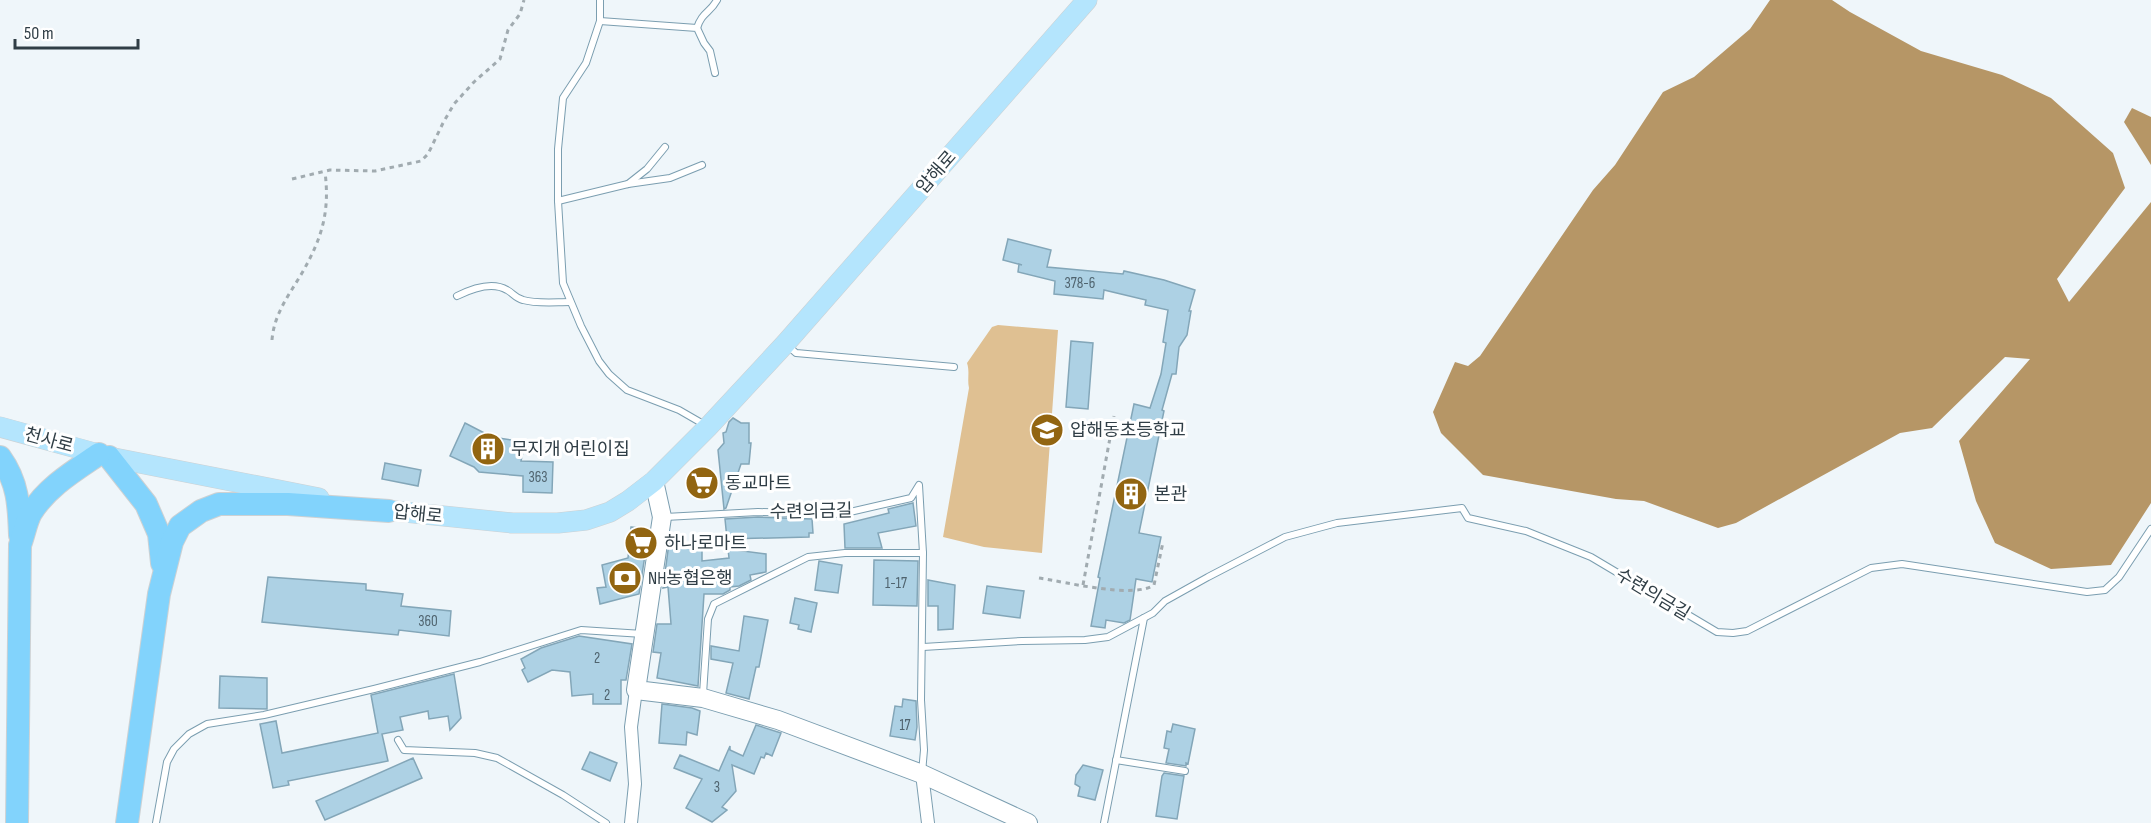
<svg xmlns="http://www.w3.org/2000/svg" width="2151" height="823" viewBox="0 0 2151 823" font-family="'Sofia Sans Condensed','Noto Sans KR',sans-serif">
<rect width="100%" height="100%" fill="#eff6fa"/>
<path fill="#dfc092" d="M 998,325 L 1058,330 L 1042,553 L 984,547 L 943,537 L 969,388 C 967,379 970,372 967,363 L 992,327 Z"/>
<g fill="#b69666">
<polygon points="1770,0 1832,0 1850,12 1921,51 2002,75 2051,98 2113,153 2125,188 2057,279 2069,302 2151,202 2151,503 2111,565 2051,569 1995,543 1976,501 1959,441 2030,359 2005,357 1932,428 1900,433 1736,523 1718,528 1644,501 1616,499 1483,475 1441,433 1433,412 1455,362 1468,366 1480,356 1593,190 1615,165 1663,92 1694,77 1750,29"/>
<polygon points="2132,108 2151,117 2151,165 2124,122"/>
</g>
<g fill="#add1e4" stroke="#83a6b8" stroke-width="1.5">
<polygon points="1008,239 1051,250 1047,267 1123,274 1124,271 1164,280 1195,290 1189,311 1191,311 1187,335 1179,347 1176,374 1172,374 1162,410 1164,411 1139,533 1161,537 1152,582 1136,579 1130,620 1124,623 1106,620 1105,628 1091,626 1100,578 1098,577 1134,404 1150,408 1161,374 1166,343 1163,342 1168,310 1145,305 1146,300 1104,290 1103,299 1054,294 1055,281 1018,272 1019,264 1022,265 1003,260"/>
<polygon points="1071,341 1093,343 1088,409 1066,407"/>
<polygon points="733,418 741,423 749,423 749,443 751,443 749,464 741,464 726,508 724,509 718,450 724,443 723,433 726,432 729,422"/>
<polygon points="465,423 492,437 525,442 521,461 553,462 552,493 523,492 523,476 479,472 474,467 450,456"/>
<polygon points="385,463 421,470 418,486 382,479"/>
<polygon points="913,503 916,526 878,533 882,548 845,548 844,524 889,513 888,509"/>
<polygon points="758,517 812,519 813,533 809,533 809,537 727,539 725,519"/>
<polygon points="631,527 649,529 639,594 600,604 597,588 606,587 602,565 628,558"/>
<polygon points="669,543 702,543 702,561 729,558 728,549 766,554 766,572 750,575 751,580 739,586 730,587 730,590 723,594 704,594 698,686 657,678 661,653 653,652 657,624 671,624 668,587 663,588"/>
<polygon points="874,560 918,561 917,606 873,605"/>
<polygon points="819,561 842,565 838,593 815,590"/>
<polygon points="268,577 366,584 366,590 403,594 401,606 451,611 449,636 399,630 398,635 262,622"/>
<polygon points="928,580 955,585 953,629 938,630 938,606 928,606"/>
<polygon points="987,586 1024,591 1020,618 983,613"/>
<polygon points="795,598 817,603 811,632 798,629 799,625 790,623"/>
<polygon points="744,616 768,620 759,667 756,667 749,699 726,693 733,663 711,659 711,646 739,651"/>
<polygon points="579,636 632,644 626,680 621,680 621,704 593,704 593,694 572,696 570,672 552,670 528,682 522,670 525,668 521,659 541,648"/>
<polygon points="454,674 461,718 450,730 448,716 429,719 428,711 400,717 403,730 382,734 388,761 288,781 289,785 273,788 260,724 276,721 282,753 378,733 371,695"/>
<polygon points="220,676 267,678 267,709 219,708"/>
<polygon points="903,699 916,701 917,727 915,740 890,736 895,706 902,707"/>
<polygon points="662,704 692,708 700,711 697,735 687,732 686,745 659,743"/>
<polygon points="1173,724 1195,729 1188,764 1186,763 1186,766 1166,763 1169,749 1164,748 1167,731 1171,732"/>
<polygon points="756,725 781,733 772,756 766,753 764,758 761,757 754,774 732,765 736,791 722,807 727,810 712,822 686,808 702,779 674,768 680,755 719,771 730,746 730,750 743,756"/>
<polygon points="590,752 617,763 610,781 582,769"/>
<polygon points="413,758 422,778 325,820 316,801"/>
<polygon points="1083,765 1103,770 1095,800 1078,796 1080,787 1075,784 1076,775"/>
<polygon points="1164,773 1184,776 1177,819 1156,816 1162,776"/>
</g>
<g fill="none" stroke-linecap="round" stroke-linejoin="round">
<g stroke="#7b9eb0" stroke-width="8">
<g id="lane">
<polyline points="600,0 600,21 586,63 563,98 558,149 558,201 563,283 581,326 599,361 609,374 627,390 679,410 705,425"/>
<polyline points="600,21 697,28 704,43 710,51 715,73"/>
<path d="M 697,28 C 702,12 710,13 717,0"/>
<polyline points="628,184 647,169 665,147"/>
<polyline points="558,201 628,184 670,178 702,165"/>
<path d="M 457,296 C 471,289 492,281 507,290 C 513,293 515,298 523,300 C 537,304 555,302 570,302"/>
<polyline points="788,346 796,353 954,367"/>
<polyline points="665,517 758,512 841,514 911,498 919,485 923,553 921,700 924,750 922,773"/>
<polyline points="923,647 1022,641 1085,640 1108,637 1153,613 1165,601 1208,577 1285,537 1337,523 1462,508 1468,518 1526,531 1591,557 1717,632 1733,633 1747,631 1871,568 1902,564 2087,592 2105,590 2119,577 2151,529"/>
<polyline points="703,694 708,619 714,604 808,557 845,553 923,553"/>
<polyline points="398,740 404,750 475,753 497,758 563,795 606,823"/>
<polyline points="1116,760 1185,771"/>
<polyline points="156,823 167,762 174,749 189,734 207,724 264,715 374,689 480,662 581,630 643,634"/>
<polyline points="1104,823 1144,618"/>
</g>
</g>
<g stroke="#7b9eb0" stroke-width="14">
<g id="street">
<polyline points="922,774 928,823"/>
<polyline points="631,823 635,784 631,727 636,690"/>
</g>
</g>
<g stroke="#7b9eb0" stroke-width="20">
<polyline id="secondary" points="654,481 662,517 636,690 703,698 778,720 922,774 1028,823"/>
</g>
<g stroke="#cdd1d3" stroke-width="21">
<g id="primary">
<polyline points="0,427 109,457 319,498"/>
<polyline points="375,509 512,523 558,523 586,520 610,512 628,501 654,481 708,427 785,344 1087,0"/>
</g>
</g>
<g stroke="#cdd1d3" stroke-width="24">
<g id="highway">
<path d="M 0,457 C 18,482 19,505 20,535"/>
<polyline points="109,457 146,504 159,534 162,563"/>
<path d="M 17,823 L 20,545 C 24,535 26,522 31,513 C 47,487 74,471 99,454"/>
<polyline points="127,823 159,594 172,542 180,526 201,511 219,504 288,504 389,511"/>
</g>
</g>
<g stroke="#a1abb0" stroke-width="3" stroke-dasharray="4.5 4.5" stroke-linecap="butt">
<polyline points="292,179 330,170 375,171 421,161 428,154 443,123 454,104 474,82 500,59 508,30 520,14 524,0"/>
<path d="M 272,340 C 274,314 289,295 302,273 C 322,238 330,212 325,172"/>
<path d="M 1039,578 C 1066,582 1133,599 1154,585 L 1163,542"/>
<polyline points="1083,585 1114,416"/>
</g>
<use href="#lane" stroke="#fff" stroke-width="6"/>
<use href="#street" stroke="#fff" stroke-width="12"/>
<use href="#secondary" stroke="#fff" stroke-width="18"/>
<use href="#primary" stroke="#b4e5fd" stroke-width="20"/>
<use href="#highway" stroke="#82d3fc" stroke-width="22"/>
</g>
<defs>
<g id="school-disc" transform="scale(1.725)"><circle r="9.5" fill="#926511" stroke="#fff"/><path d="M0-5L7-2L0 1L-7-2ZM-4 1L0 2.5L4 1V4Q0 6-4 4Z" fill="#fff"/></g>
<g id="building-disc" transform="scale(1.725)"><circle r="9.5" fill="#926511" stroke="#fff"/><path d="M-4-6H4V6H1V3H-1V6H-4ZM-2.5-4.3h1.7v1.8h-1.7ZM.8-4.3h1.7v1.8H.8ZM-2.5-1h1.7V.8h-1.7ZM.8-1h1.7V.8H.8Z" fill="#fff"/></g>
<g id="supermarket-disc" transform="scale(1.725)"><circle r="9.5" fill="#926511" stroke="#fff"/><path d="M-6-5.5h2.5l.6 2H6L4.5 2H-2.5L-4.4-4H-6ZM-1.5 3.2a1.3 1.3 0 1 0 .1 0ZM3 3.2a1.3 1.3 0 1 0 .1 0Z" fill="#fff"/></g>
<g id="bank-disc" transform="scale(1.725)"><circle r="9.5" fill="#926511" stroke="#fff"/><path d="M-6-4H6V4H-6ZM0-2.3a2.3 2.3 0 1 0 0 4.6a2.3 2.3 0 1 0 0-4.6Z" fill="#fff"/></g>
</defs>
<g fill-rule="evenodd">
<use href="#school-disc" x="1047" y="430"/>
<use href="#building-disc" x="488" y="449"/>
<use href="#supermarket-disc" x="702" y="483"/>
<use href="#building-disc" x="1131" y="494"/>
<use href="#supermarket-disc" x="641" y="543"/>
<use href="#bank-disc" x="625" y="578"/>
</g>
<g text-anchor="middle" stroke-width="6" stroke-linejoin="round" paint-order="stroke">
<g font-size="15" fill="#4f636e">
<text x="1080" y="288">378-6</text>
<text x="538" y="482">363</text>
<text x="896" y="588">1-17</text>
<text x="428" y="626">360</text>
<text x="597" y="663">2</text>
<text x="607" y="700">2</text>
<text x="905" y="730">17</text>
<text x="717" y="792">3</text>
</g>
<g font-size="18" fill="#303e46" stroke="#fff">
<text transform="translate(936 172) rotate(-49)" y="6">압해로</text>
<text transform="translate(49 440) rotate(15)" y="6">천사로</text>
<text transform="translate(811 511) rotate(-1)" y="6">수련의금길</text>
<text transform="translate(418 514) rotate(6)" y="6">압해로</text>
<text transform="translate(1653 594) rotate(31)" y="6">수련의금길</text>
</g>
<g font-size="18" fill="#303e46" stroke="#fff" text-anchor="start">
<text x="1070" y="436">압해동초등학교</text>
<text x="511" y="455">무지개 어린이집</text>
<text x="725" y="489">동교마트</text>
<text x="1154" y="500">본관</text>
<text x="664" y="549">하나로마트</text>
<text x="648" y="584">NH농협은행</text>
</g>
</g>
<path d="M15 39v9h123v-9" fill="none" stroke="#303e46" stroke-width="3"/>
<text x="24" y="39" font-size="18" fill="#303e46" stroke="#ffffff" stroke-width="4.5" paint-order="stroke">50 m</text>
</svg>
